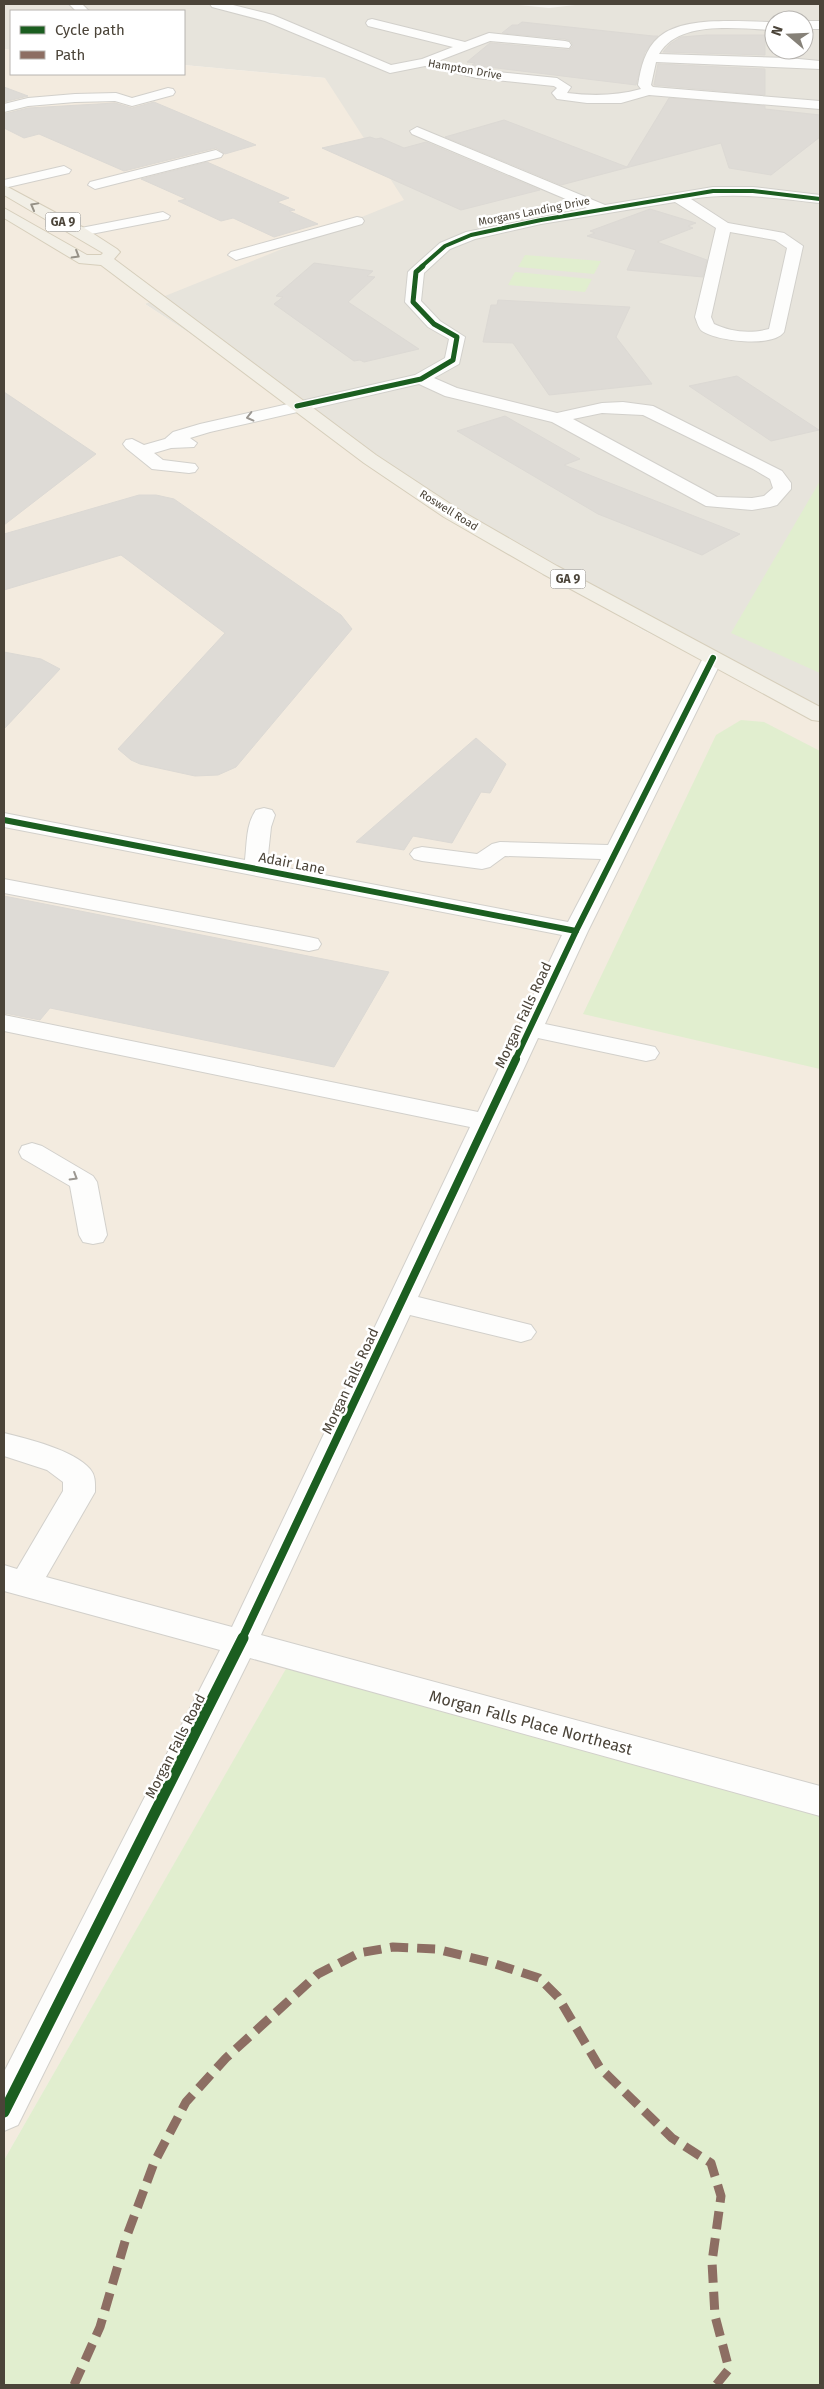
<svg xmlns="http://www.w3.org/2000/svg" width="824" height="2389" viewBox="0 0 824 2389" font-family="'Fira Sans',sans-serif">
<rect width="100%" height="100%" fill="#f4f2ee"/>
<path fill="#e7e4dc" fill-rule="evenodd" d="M 4,4 L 509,4 L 549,8 L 584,4 L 820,4 L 820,711 L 643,630 L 145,304 L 325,78 L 184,65 L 184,11 L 11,11 L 11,50 L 4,49 ZM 774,20 L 804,20 L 804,50 L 774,50 Z"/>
<polygon fill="#f3ebdf" points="4,49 11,50 11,74 184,74 184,65 325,78 404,200 145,304 642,630 820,711 820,1798 543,1714 299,1647 4,2160"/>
<g fill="#e1eecf">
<polygon points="525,255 601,261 594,274 518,267"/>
<polygon points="515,272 592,279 585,292 508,285"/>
<polygon points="820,481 820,673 731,633"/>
<polygon points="741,720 764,722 820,751 820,1069 583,1014 716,735"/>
<polygon points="299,1646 543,1714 820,1798 820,2385 4,2385 4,2160"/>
</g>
<g fill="#dedbd6" stroke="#dcd9d4">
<polygon points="522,22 653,36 658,36 645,52 636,85 472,65 475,63 467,62 490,43 569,50 573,46 571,41 565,39 502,33 512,25 518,25"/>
<polygon points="707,35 765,35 765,55 663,52 670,44 681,37"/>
<polygon points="658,64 765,69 765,95 654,85"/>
<polygon points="4,87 28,96 4,102"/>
<polygon points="669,98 765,106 765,109 820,115 820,137 771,175 729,168 721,143 561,185 445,137 504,120 627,167"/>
<polygon points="154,102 256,145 225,154 216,148 124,171 39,134 24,138 4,128 4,114 28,108 115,103 132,108"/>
<polygon points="370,137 376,139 381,138 404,148 426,142 540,190 461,210 322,148"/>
<polygon points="207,162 289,198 277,202 295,210 289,211 318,224 274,237 233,218 221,221 178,201 186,199 141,179"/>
<polygon points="650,209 696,223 688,226 693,228 657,242 707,260 703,277 627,270 636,250 587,236 595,233 590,231"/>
<polygon points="314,263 373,271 367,276 375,277 348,302 419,349 364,362 360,360 354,361 274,304 283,297 276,296"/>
<polygon points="498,300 630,307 616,337 652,384 549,395 513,343 483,342 491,305 497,305"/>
<polygon points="737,376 819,430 771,441 689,386"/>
<polygon points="4,392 96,454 4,525"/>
<polygon points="505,416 580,459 564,465 740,534 702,555 598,514 457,431"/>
<polygon points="139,495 156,495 174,499 341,615 352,629 236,767 218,775 195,776 140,764 131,760 118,749 225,633 121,555 4,590 4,534"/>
<polygon points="4,652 41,659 60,669 4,729"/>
<polygon points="476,738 506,764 490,793 481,792 452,843 413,836 404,850 356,842"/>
<polygon points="4,896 389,972 334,1067 50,1008 40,1020 4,1013"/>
</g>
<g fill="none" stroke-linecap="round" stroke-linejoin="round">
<g stroke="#d2d0cb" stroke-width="2">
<g id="minor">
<polygon points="69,4 82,4 89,11 76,11"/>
<path d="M 210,4 L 229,4 L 273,15 L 391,65 L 422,59 L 453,47 L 368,26 L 366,23 L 368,20 L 372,19 L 465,42 L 489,33 L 565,41 L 569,42 L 571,45 L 569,48 L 490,41 L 438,61 L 477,70 L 557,78 L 571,87 L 567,93 C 592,96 616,96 641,89 L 638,85 C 641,67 645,49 659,37 C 684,15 743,22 774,22 L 774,30 C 740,29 679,19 659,54 L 788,58 L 820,61 L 820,69 L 656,62 L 651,85 L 653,87 L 820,101 L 820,109 L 649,95 L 621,103 L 587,103 L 557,99 L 552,93 L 557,88 L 554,86 L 477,78 L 425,66 L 390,73 L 265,21 L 212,7 Z"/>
<rect x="804" y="21" width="16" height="8"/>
<polygon points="168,88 173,89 175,92 173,95 132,106 115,101 75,102 28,106 4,112 4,104 28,98 75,94 116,93 132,98"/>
<path d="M 417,127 L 605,205 L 713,187 L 753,187 L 820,195 L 820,203 C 777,198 734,192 691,199 L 728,223 L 784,233 L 803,246 L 784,332 C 773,348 716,341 702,331 C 698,328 697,321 695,317 L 716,228 L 675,202 L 541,224 L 475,239 L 450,249 L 424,273 L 421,301 L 440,321 L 465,337 L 459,364 L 434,378 L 457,388 L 557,413 L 602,403 L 623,402 L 653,406 L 782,471 L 791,483 L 791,489 L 777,505 L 770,507 L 752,510 L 706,506 L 552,422 L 445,396 L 419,384 L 210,432 L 190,438 L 197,443 L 194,447 L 171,448 L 154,453 L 163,460 L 195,464 L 198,468 L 195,472 L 189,473 L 152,469 L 126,448 L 123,444 L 126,440 L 132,439 L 144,445 L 165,439 L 173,432 L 200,424 L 415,375 L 445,358 L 449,339 L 428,327 L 405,302 L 408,272 L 411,269 L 440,243 L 466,232 L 587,208 L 412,134 L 410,131 ZM 730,232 L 775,240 L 787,248 L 769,329 C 750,334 731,332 714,324 L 711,317 ZM 602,413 L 643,415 L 753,469 L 770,479 L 773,488 L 764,496 L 752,498 L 717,497 L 573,419 Z"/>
<polygon points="216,150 223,154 221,157 95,189 88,185 90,182"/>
<polygon points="64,166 71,170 69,173 4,188 4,180"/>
<polygon points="163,212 170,216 168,219 81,236 74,232 81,228"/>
<polygon points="357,217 362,218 364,221 362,224 236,260 228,255 231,252"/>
<path d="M 713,652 L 720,654 L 723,658 L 588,931 L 545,1024 L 646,1045 L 655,1047 L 659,1053 L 655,1059 L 646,1061 L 538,1038 L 418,1297 L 531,1325 L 536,1332 L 531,1339 L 521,1342 L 410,1315 L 261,1635 L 820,1786 L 820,1816 L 250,1658 L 18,2125 L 4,2131 L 4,2072 L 220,1650 L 4,1591 L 4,1565 L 17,1569 L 63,1491 L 63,1482 L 47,1470 L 4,1456 L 4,1433 C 28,1439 74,1450 90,1469 C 96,1476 95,1484 95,1492 L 46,1577 L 232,1627 L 470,1127 L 4,1031 L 4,1015 L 478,1112 L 562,935 L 4,827 L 4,813 L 245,860 C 247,843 246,824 256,810 L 264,808 L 272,810 L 275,815 L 271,827 L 267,864 L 568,922 L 601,859 L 505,856 L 490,867 L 482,869 L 422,861 L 414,859 L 410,854 L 414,849 L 422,847 L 477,854 L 492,844 L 500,842 L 608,845 L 703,658 L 706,654 Z"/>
<polygon points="4,879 309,937 318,939 321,944 318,949 309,951 4,893"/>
<polygon points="32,1143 42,1146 93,1176 97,1182 107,1235 103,1242 93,1244 83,1242 79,1235 70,1186 22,1158 19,1152 22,1146"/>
</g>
</g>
<g stroke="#d6cebb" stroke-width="2">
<polygon id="major" points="4,185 86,229 117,249 120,252 114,259 376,455 458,509 557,566 820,707 820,721 812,720 543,574 444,517 364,463 101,265 79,263 4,218 4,208 87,255 101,255 103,253 4,195"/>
</g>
<use href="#minor" fill="#fdfdfc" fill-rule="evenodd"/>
<use href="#major" fill="#f2efe6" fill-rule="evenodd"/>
<polyline stroke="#8d6e63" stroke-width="9" stroke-dasharray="18 9" stroke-linecap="butt" points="74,2385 100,2327 126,2238 154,2163 186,2102 226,2058 318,1974 359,1953 393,1947 436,1949 489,1962 539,1978 558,1997 600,2068 672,2138 711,2163 721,2196 712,2262 715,2316 729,2369 716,2385"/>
<g stroke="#fff" stroke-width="5">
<polyline id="cycleway-far4" points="421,267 445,246 471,235 541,220 713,191 753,191 820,199"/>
</g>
<g stroke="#fff" stroke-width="7">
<polyline id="cycleway-far3" points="297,406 421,379 453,360 457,337 434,324 413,302 416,272 423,266"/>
</g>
<g stroke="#fff" stroke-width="9">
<g id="cycleway-far2">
<polyline points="4,820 576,931"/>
<polyline points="515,1060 576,931 713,658"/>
</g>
</g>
<g stroke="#fff" stroke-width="11">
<polyline id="cycleway-far1" points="242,1639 516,1059"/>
</g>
<g stroke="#fff" stroke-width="14">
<polyline id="cycleway" points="4,2112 243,1638"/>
</g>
<use href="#cycleway-far4" stroke="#1b5e20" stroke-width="4"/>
<use href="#cycleway-far3" stroke="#1b5e20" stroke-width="5"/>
<use href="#cycleway-far2" stroke="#1b5e20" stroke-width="6"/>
<use href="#cycleway-far1" stroke="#1b5e20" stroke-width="8"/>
<use href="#cycleway" stroke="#1b5e20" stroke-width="11"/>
</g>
<defs><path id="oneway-chevron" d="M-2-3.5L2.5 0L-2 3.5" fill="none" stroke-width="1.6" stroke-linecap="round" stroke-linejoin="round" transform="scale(1.25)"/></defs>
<g stroke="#969187">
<use href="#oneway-chevron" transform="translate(34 206) rotate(-151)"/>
<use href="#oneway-chevron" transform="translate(76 255) rotate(31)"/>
</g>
<g stroke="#9b9791">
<use href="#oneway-chevron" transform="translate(250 417) rotate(166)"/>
<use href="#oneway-chevron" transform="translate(74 1177) rotate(31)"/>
</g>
<g text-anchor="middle" stroke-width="5" stroke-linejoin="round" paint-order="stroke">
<g font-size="11" fill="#4b4439" stroke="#fff">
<text transform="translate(465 69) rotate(10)" y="4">Hampton Drive</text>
<text transform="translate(534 211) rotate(-11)" y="4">Morgans Landing Drive</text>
<text transform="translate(449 510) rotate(32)" y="4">Roswell Road</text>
</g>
<g fill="#fff" stroke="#817c74" stroke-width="1">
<rect x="45.5" y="212.5" width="35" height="19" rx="4"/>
<rect x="550.5" y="569.5" width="35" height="19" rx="4"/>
</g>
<g font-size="12" font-weight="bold" fill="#4b4439">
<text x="63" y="226">GA 9</text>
<text x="568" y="583">GA 9</text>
</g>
<g font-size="14" fill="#4b4439" stroke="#fff">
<text transform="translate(292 863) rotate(11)" y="5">Adair Lane</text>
<text transform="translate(523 1015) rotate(-65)" y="5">Morgan Falls Road</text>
<text transform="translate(350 1381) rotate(-65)" y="5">Morgan Falls Road</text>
<text transform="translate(175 1746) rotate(-63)" y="5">Morgan Falls Road</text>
</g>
<g font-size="16" fill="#4b4439" stroke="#fff">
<text transform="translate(531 1722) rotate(15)" y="6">Morgan Falls Place Northeast</text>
</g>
</g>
<rect width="824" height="2389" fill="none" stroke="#4b4439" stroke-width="10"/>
<rect x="10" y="10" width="175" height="65" fill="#ffffff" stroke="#b7b4b0"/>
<rect x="20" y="26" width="25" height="8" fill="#1b5e20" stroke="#b7b4b0"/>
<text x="55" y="35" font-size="15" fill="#4b4439">Cycle path</text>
<rect x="20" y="51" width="25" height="8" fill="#8d6e63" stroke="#b7b4b0"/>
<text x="55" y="60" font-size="15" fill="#4b4439">Path</text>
<g transform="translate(789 35) rotate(289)"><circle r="24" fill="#ffffff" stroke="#b7b4b0"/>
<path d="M0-4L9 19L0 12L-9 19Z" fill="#868178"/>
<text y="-8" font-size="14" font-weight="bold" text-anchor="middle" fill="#4b4439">N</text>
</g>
</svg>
